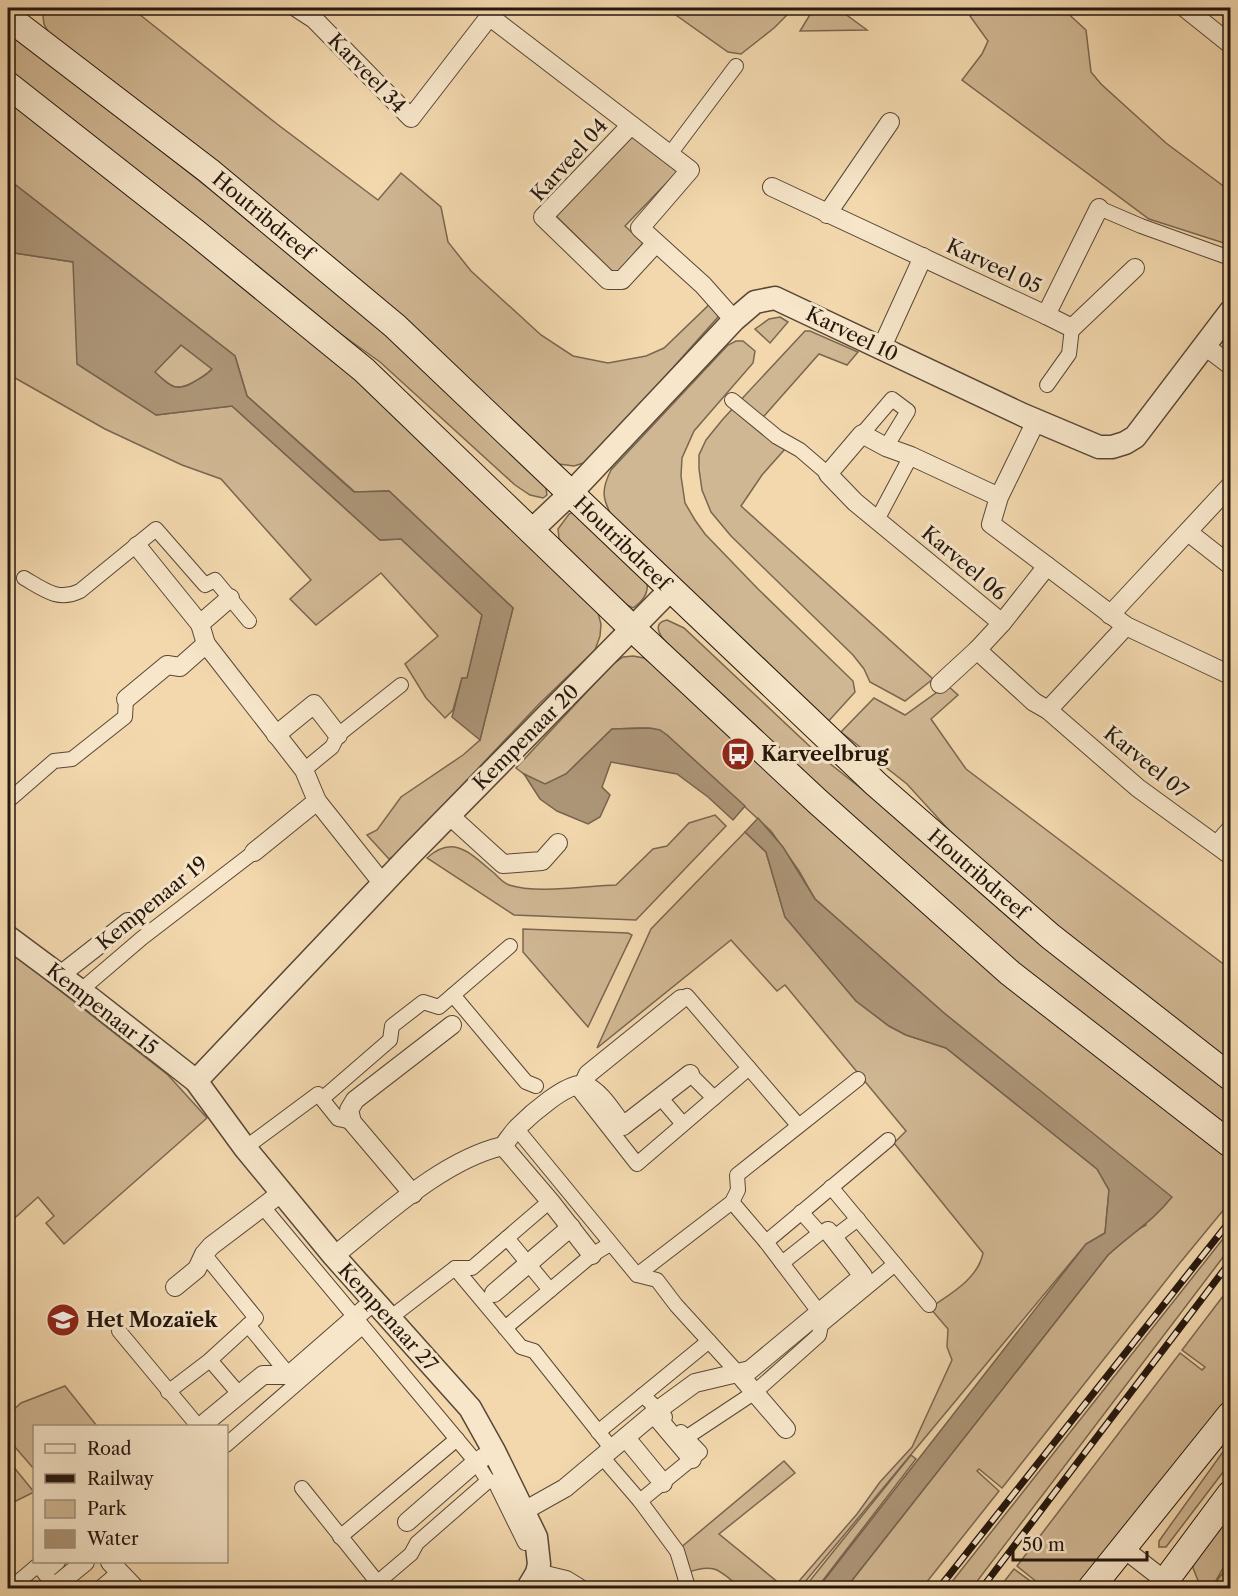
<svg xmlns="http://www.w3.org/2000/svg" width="1238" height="1596" viewBox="0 0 1238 1596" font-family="'Libre Caslon Text',serif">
<rect width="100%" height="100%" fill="#f3d8ae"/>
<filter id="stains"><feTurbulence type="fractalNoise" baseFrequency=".00333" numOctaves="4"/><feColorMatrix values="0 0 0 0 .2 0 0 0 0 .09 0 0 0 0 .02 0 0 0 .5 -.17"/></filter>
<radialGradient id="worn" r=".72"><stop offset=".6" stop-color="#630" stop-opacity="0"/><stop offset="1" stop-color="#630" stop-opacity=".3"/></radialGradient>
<g fill="#d0b793" stroke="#7a6750" stroke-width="1.5">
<polygon points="42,8 139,8 139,14 277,124 378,200 401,173 441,207 448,242 471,271 541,335 573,356 608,363 646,356 664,348 713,301 718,317 590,461 574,466 559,464 50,35 44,24"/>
<polygon points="666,8 794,8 774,28 741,54 728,52"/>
<polygon points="814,8 837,8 867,30 800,31"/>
<polygon points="977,8 1062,8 1086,30 1091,72 1101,84 1166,143 1230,191 1230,245 1149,219 962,80 982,54 988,41 970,16"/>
<polygon points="14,39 20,40 271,237 412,356 545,483 547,495 543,498 530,495 515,485 380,362 307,310 8,72 8,47"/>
<polygon points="8,100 288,322 363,386 591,601 598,613 601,624 600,636 595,650 539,704 396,855 389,859 367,835 377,830 401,797 463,755 480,740 513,608 389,491 355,492 247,396 235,356 8,179"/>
<polygon points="633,133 679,170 625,226 643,243 616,275 554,214"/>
<polygon points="8,252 73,262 156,415 232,406 380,540 401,539 482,615 467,679 462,678 453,710 445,718 426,698 405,664 438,636 381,573 316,625 290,599 311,580 221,479 182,465 105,429 8,374"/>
<polygon points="780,317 788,322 770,343 755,329 769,319"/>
<polygon points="805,331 810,331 858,352 847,365 819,354 757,424 785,449 762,475 741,506 933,679 905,701 870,682 864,669 853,655 731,536 711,512 702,490 699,469 699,455 706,440 723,419"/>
<path d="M 736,341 L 743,341 L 755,351 L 753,363 L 694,431 L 682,458 L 681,476 L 685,503 L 695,520 L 705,534 L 758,589 L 853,681 L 855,692 L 826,724 L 613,518 C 602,499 601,490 611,470 L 728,345 Z"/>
<path d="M 181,345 L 212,369 C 206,375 199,379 192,383 C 174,393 168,383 154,372 Z"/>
<path d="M 574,512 L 647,582 C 649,594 642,602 633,608 L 627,605 L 563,545 L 559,538 L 558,529 L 569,514 Z"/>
<path d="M 667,620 L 684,628 L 819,755 L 872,797 L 1156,1034 L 1230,1090 L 1230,1130 L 1046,988 L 862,829 L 667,643 C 659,635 652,623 667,620 Z"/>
<path d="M 633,656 L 644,658 L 664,673 C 845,846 1027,1011 1230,1157 L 1230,1202 L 1179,1264 L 1002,1488 L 979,1469 L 977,1471 L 999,1491 L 922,1588 L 846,1588 L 1108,1255 L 1135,1231 L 1146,1225 L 1022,1077 L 944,1013 L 815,899 L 799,871 L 771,831 L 667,735 C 651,724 630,729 612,729 L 566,774 L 545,785 L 524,774 L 516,768 L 612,665 L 623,657 Z"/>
<polygon points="947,685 958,695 931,719 966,769 1230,969 1230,1065 978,862 907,784 841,732 874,698 905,715"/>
<path d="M 715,815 L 726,826 L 636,920 L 514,915 L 427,858 C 454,833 472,855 494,873 C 498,877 503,883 509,885 C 536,894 586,886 616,885 L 653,849 L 667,846 L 689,823 Z"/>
<path d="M 745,832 L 766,852 L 785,917 L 856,1001 L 889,1026 L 906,1035 L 946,1048 L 1097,1169 L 1109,1190 L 1105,1233 L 1086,1244 L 800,1588 L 793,1588 L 857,1514 L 880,1482 L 912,1447 L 952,1360 L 947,1347 L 948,1329 L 930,1308 C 950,1294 978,1279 983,1253 L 894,1143 L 906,1131 L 785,985 L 777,991 L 731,940 L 597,1048 L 651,929 Z"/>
<polygon points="523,929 628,933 632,935 588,1027 523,952"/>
<polygon points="8,950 168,1075 207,1118 64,1244 46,1223 54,1216 38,1197 8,1224"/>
<polygon points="1230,1230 1230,1248 972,1588 947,1588"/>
<polygon points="1230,1287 1230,1407 1078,1588 999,1588 1014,1569 1036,1585 1038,1583 1017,1566 1180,1353 1202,1370 1205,1367 1182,1350"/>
<polygon points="65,1386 97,1426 34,1426 34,1469 8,1439 8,1415 21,1403"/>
<polygon points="1230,1442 1230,1463 1166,1547 1159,1547 1159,1541"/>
<polygon points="911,1455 916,1459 817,1588 804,1588"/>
<polygon points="8,1460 34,1492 8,1505"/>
<path d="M 784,1461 L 795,1473 L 719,1534 L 785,1588 L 741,1588 C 721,1573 717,1562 689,1572 L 673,1554 Z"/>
<polygon points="1230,1504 1230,1556 1214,1584 1230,1564 1230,1588 1201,1588 1193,1568 1195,1556"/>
</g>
<g fill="#ad9678" stroke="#76634e" stroke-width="1.5" fill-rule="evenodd">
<path d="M 8,179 L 235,356 L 247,396 L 354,492 L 389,491 L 513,608 L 480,740 L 452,717 L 462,678 L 467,678 L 482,615 L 401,539 L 380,540 L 232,406 L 156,415 L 77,364 L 73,262 L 8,252 ZM 181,345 L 212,369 C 206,376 199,379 192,383 C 174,393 168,384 155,372 Z"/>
<polygon points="650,728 660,730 667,735 745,806 733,820 708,797 677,774 611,762 602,787 610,795 600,817 588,824 557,811 540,799 524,774 545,784 566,774 612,729"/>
<path d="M 758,818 L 783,847 L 815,899 L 944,1013 L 1172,1197 C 1153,1221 1131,1234 1108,1255 L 846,1588 L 818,1588 L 1086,1244 L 1105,1233 L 1109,1190 L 1097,1169 L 946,1048 L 906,1035 L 889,1026 L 856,1001 L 785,917 L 766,852 L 745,832 Z"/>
</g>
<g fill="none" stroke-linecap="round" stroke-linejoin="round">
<g stroke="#584736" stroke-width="16">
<g id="pedestrian">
<polyline points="670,154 736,66"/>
<polyline points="1099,208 1141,226 1230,258"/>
<polyline points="1047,385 1069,354 1072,328"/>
<polyline points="732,400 777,437 800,450 828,474"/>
<polyline points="862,434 892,399 908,411 886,447"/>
<polyline points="877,520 911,456"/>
<path d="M 24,578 C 43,589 58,602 80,591 L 156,529 L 205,585 L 215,580 L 249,621"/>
<polyline points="304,770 332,747 338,735 401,685"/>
<polyline points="8,801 54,761 72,759 125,717 126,699"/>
<polyline points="80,991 142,938 254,852"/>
<polyline points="453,995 526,1082 536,1086"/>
<polyline points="681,999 687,996 798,1125"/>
<polyline points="690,1074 714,1098"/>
<polyline points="575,1085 637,1164 749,1068"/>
<polyline points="660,1097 683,1124"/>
<polyline points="323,1098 390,1040 392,1026 423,1002 439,1007 510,946"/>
<polyline points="516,1128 637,1275 657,1280 676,1305 738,1373"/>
<polyline points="245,1148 318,1094 338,1119 352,1122"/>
<polyline points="831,1187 929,1305"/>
<polyline points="732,1202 766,1242 819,1312"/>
<polyline points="263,1207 476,1462 488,1481 495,1482 525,1543"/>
<polyline points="507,1238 550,1290"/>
<polyline points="833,1238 858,1219"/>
<polyline points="766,1242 888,1140"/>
<polyline points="782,1263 820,1233 801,1212"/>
<polyline points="455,1268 521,1347 534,1351 612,1449"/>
<polyline points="637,1275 732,1202 738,1190 737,1175 858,1079"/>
<polyline points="390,1318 455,1268 472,1268 550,1201"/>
<polyline points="248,1325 289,1375 294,1379"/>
<polyline points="505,1328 592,1255 610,1244"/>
<polyline points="119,1331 198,1426"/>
<polyline points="210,1360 240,1395"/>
<polyline points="168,1392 210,1360 256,1318 204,1254"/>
<polyline points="643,1395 665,1417"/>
<polyline points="598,1432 709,1341"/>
<polyline points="678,1443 755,1392 819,1335 821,1325 895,1264"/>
<polyline points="226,1445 362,1327"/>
<polyline points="603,1458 640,1501 677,1551 688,1587"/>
<polyline points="302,1488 378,1583"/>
<polyline points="640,1501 700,1452 681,1432"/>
<polyline points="340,1537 457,1439"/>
<polyline points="45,1573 58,1562"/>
<polyline points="11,1588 38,1565 55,1587"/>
<polyline points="100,1588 120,1571"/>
<polyline points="371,1588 411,1554 417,1543 488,1481"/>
</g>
</g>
<g stroke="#584736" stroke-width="20">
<g id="minor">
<polyline points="297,8 314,19 411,118 496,8"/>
<polyline points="1185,8 1230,44"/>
<polyline points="489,16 690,170 640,228 703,285 734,320"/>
<polyline points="631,125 543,217 608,280 622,280 656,243"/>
<polyline points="772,187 1046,315"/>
<polyline points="1099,208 1046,315 1072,328 1135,268"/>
<polyline points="827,214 890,122"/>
<polyline points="1205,346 1230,365"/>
<polyline points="881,349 923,257"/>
<polyline points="999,497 911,456 886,447 862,434 828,474 855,502 1002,623 1047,566 991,524 999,497 1036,421"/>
<polyline points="1188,532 1230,565"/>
<polyline points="137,546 200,624 206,644 304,770 317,801 383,884"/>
<polyline points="1047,566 1126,626 1230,675"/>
<polyline points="1110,615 1230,486"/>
<polyline points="200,624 230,598"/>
<polyline points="977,650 1034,702 1048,710 1138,788 1230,855"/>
<polyline points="940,684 977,650 1002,623"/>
<polyline points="126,699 167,665 180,667 206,644"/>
<polyline points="1048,710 1126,626"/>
<polyline points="276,735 314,704 338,735"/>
<polyline points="449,815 503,864 542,861 558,843"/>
<polyline points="1217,845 1230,830"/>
<polyline points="254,852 317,801"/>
<polyline points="59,976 128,922"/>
<polyline points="583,1085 588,1074 681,999"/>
<polyline points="503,1146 550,1201 592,1255"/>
<polyline points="413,1194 352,1122 349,1110 355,1100 452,1025"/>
<path d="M 334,1256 C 383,1217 442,1160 503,1146 C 508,1140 512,1133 518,1127 C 529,1116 568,1081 584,1085 C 600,1090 613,1113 623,1126 L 690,1074"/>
<polyline points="175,1287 197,1269 204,1254 211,1246 281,1193"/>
<polyline points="494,1293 571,1227"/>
<polyline points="738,1373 786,1429"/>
<polyline points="654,1414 692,1459"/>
<polyline points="206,1422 263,1375 289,1375 375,1300"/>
<polyline points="626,1438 663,1483"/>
<polyline points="524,1511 565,1488 658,1410 695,1383 750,1370 863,1276 828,1231"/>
<polyline points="407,1522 476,1462 494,1451"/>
<polyline points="1123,1548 1173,1587"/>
<polyline points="110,1562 135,1588"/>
<polyline points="537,1573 566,1580 579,1588"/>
<polyline points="53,1588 85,1562"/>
</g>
</g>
<g stroke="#584736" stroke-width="25">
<g id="tertiary">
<polyline points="532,530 571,493 734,320 755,302 775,298 1023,415 1099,447 1112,447 1125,443 1135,437 1230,312"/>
<polyline points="8,937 90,998 196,1081 245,1148 334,1256 470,1408 494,1451 536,1537 539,1564 537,1573 528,1588"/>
<polyline points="196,1081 411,854 670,590"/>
</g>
</g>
<g stroke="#24170e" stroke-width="28">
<g id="secondary">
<polyline points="8,17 209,171 395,326 876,784 1050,936 1230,1077"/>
<polyline points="8,85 195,232 364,370 633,629 817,801 1010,973 1230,1144"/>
<polyline points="1091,1588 1230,1415"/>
<polyline points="1160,1588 1230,1494"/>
</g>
</g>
<use href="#pedestrian" stroke="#f7e6ca" stroke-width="14"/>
<use href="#minor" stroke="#f7e6ca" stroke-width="18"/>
<use href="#tertiary" stroke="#f7e6ca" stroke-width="22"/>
<use href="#secondary" stroke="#f7e6ca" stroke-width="26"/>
<g stroke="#24170e" stroke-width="7">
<g id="rail">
<polyline points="939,1588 1230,1221"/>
<polyline points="982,1588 1230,1262"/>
</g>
</g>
<use href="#rail" stroke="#f7e6ca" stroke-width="4.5" stroke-dasharray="14" stroke-linecap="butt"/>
</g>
<defs>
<g id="bus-disc" transform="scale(1.725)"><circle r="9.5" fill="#8f2418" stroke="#f7e6ca"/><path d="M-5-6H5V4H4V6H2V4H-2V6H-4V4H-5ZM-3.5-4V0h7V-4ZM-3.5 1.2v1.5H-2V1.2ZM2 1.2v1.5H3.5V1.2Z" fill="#fff"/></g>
<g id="school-disc" transform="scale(1.725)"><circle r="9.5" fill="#8f2418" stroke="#f7e6ca"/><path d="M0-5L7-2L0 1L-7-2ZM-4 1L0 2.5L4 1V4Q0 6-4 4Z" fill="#fff"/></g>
</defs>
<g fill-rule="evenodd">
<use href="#bus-disc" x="738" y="754"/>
<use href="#school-disc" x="63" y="1320"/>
</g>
<g text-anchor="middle" stroke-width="6" stroke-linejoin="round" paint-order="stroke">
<g font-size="20" fill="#24170e" stroke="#f7e6ca">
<text transform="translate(367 73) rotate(46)" y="7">Karveel 34</text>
<text transform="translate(569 160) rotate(-48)" y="7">Karveel 04</text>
<text transform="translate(263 216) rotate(40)" y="7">Houtribdreef</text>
<text transform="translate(994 266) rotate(25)" y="7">Karveel 05</text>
<text transform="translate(852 334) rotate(26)" y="7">Karveel 10</text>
<text transform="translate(622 543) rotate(44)" y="7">Houtribdreef</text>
<text transform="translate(964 563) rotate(40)" y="7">Karveel 06</text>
<text transform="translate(526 737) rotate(-45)" y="7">Kempenaar 20</text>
<text transform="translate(1146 762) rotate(39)" y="7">Karveel 07</text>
<text transform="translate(978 874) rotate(41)" y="7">Houtribdreef</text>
<text transform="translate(152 903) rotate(-39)" y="7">Kempenaar 19</text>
<text transform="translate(102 1009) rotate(38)" y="7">Kempenaar 15</text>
<text transform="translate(388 1317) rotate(48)" y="7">Kempenaar 27</text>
</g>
<g font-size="20" font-weight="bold" fill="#24170e" stroke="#f7e6ca" text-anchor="start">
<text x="761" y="761">Karveelbrug</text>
<text x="86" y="1327">Het Mozaïek</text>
</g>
</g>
<rect width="1238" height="1596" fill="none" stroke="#f3d8ae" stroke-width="30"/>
<rect x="9" y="9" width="1220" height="1578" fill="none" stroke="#24170e" stroke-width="3"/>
<rect x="15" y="15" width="1208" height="1566" fill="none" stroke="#24170e" stroke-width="1.5"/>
<rect x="33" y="1425" width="195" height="138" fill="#f7e6ca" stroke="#a3937f" stroke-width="1.5"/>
<rect x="45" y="1444" width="30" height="9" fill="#f7e6ca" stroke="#a3937f" stroke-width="1.5"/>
<text x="87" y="1455" font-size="18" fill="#24170e">Road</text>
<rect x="45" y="1474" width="30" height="9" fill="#24170e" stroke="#a3937f" stroke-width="1.5"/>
<text x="87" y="1485" font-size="18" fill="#24170e">Railway</text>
<rect x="45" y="1500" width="30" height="18" fill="#d0b793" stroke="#a3937f" stroke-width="1.5"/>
<text x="87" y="1515" font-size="18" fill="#24170e">Park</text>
<rect x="45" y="1530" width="30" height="18" fill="#ad9678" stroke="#a3937f" stroke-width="1.5"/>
<text x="87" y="1545" font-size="18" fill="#24170e">Water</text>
<path d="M1013 1551v9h134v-9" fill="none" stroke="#24170e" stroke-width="3"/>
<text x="1022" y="1551" font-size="18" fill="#24170e" stroke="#f7e6ca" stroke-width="4.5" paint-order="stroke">50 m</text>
<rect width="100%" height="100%" filter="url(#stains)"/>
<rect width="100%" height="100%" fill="url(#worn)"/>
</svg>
